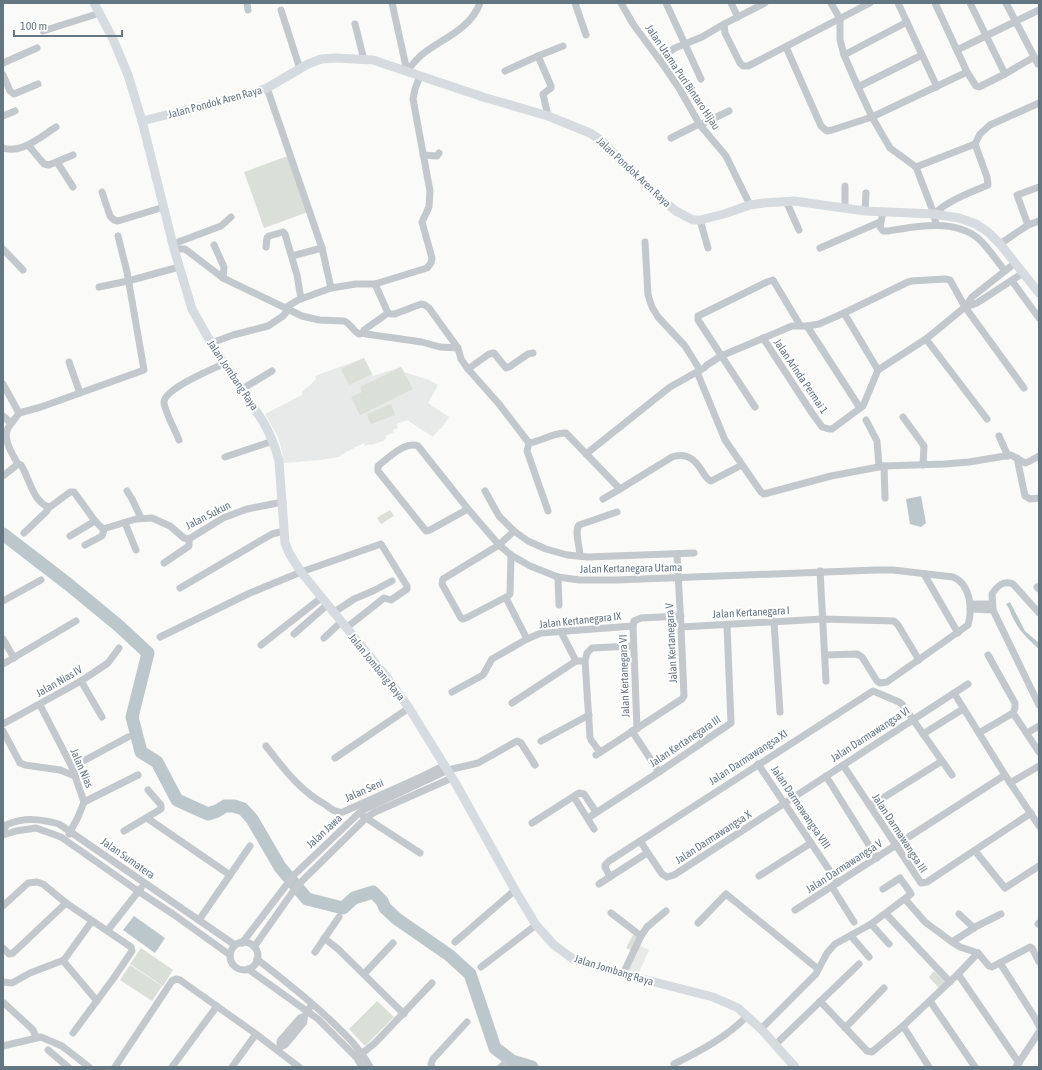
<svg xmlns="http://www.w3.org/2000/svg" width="1042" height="1070" viewBox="0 0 1042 1070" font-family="'Asap Condensed',sans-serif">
<rect width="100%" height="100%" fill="#fafaf8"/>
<g fill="#e8e9e9">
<polygon points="364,358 373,376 401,367 404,372 429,380 438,385 428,403 449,417 441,429 439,429 433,437 407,420 397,424 398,428 393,430 394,432 386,436 386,438 383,441 371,445 370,444 365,446 364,443 346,452 339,457 320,460 284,463 282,451 278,437 265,414 302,395 302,392 305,389 309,386 316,379 315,376"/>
<polygon points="638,944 649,950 638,975 627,970"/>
</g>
<g fill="#dadfd7">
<polygon points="288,156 308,212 264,228 244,172"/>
<polygon points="364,358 372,374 349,385 341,369"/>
<polygon points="401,367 413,389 360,415 351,397 362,392 360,387"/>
<polygon points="391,404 395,415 371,424 367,414"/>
<polygon points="390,510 394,516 381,524 377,518"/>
<polygon points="633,935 639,938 633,951 626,948"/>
<polygon points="141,948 173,970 163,986 130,964"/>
<polygon points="130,965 162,986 152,1001 120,980"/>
<polygon points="934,971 945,982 939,988 929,977"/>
<polygon points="377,1001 394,1017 365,1046 349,1029"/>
</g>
<g fill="#bbc7cb">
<polygon points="921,496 926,523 921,527 910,524 906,499"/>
<path d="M 1010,602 L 1025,631 L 1039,643 L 1039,649 C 1028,639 1019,631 1013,618 C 1010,612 1010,609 1006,604 Z"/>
<polygon points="134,916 165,938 155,953 123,930"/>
</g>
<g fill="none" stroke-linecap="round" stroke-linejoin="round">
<polyline stroke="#bbc7cb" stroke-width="13" points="3,534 68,584 119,626 148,653 132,717 141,752 157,762 177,800 208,814 217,811 225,806 234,806 243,809 252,819 280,867 307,899 343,908 354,898 373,892 382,901 385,908 397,919 449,955 470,974 495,1048 512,1061 532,1067"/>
<g stroke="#c3c8cc" stroke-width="7">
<polyline points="247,3 248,10"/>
<polyline points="392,3 407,71"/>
<polyline points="575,3 586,35"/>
<polyline points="621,3 633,24 664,66 679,88 700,125 726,156 750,205"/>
<polyline points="666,3 701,79"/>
<polyline points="731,3 738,17"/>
<polyline points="765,3 724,24 725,33 740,63 743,66 748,66 756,62 870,3"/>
<polyline points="831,3 840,19 840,40 844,55 858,87 872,117 890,148 916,167 934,214 936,225"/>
<polyline points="898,3 937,87"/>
<polyline points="935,3 967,72 976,86 979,87 1005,74 1034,57"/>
<polyline points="970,3 1005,74"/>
<polyline points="1006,3 1038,64"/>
<polyline points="281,10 300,69"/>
<polyline points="355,24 364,60"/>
<polyline points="43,31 100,13"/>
<polyline points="786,47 821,126 827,131 832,130 872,117 967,72"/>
<polyline points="957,50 1039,10"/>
<polyline points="844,55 907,22"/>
<polyline points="538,56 563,46"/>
<polyline points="659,59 675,48 702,37 724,24"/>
<polyline points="3,63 37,48"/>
<path d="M 407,71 C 412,65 417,58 424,53 C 444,38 471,28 480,3"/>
<polyline points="505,71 538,56 551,86 551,88 543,94 548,116"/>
<polyline points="3,75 10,91 14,94 38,84"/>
<polyline points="858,87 922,55"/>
<polyline points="267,88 322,248 331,288"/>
<polyline points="3,116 15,111"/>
<polyline points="700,125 729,111"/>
<polyline points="671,138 699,124"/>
<polyline points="975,144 980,134 990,125 1039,103"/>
<polyline points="28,145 44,164 49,165 73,155"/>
<path d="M 3,148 C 22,154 40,137 56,127"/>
<polyline points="423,155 437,156 439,153"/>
<polyline points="57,162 73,187"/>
<polyline points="916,167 975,144"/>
<polyline points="102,192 110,216 114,220 118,221 164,207"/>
<polyline points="786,201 799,230"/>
<polyline points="845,207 845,186"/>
<polyline points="865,211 866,193"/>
<path d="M 883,212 L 880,227 L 883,231 L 888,231 C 916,226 957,218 980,240 C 989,249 997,261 1005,271"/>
<path d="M 934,214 C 949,200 969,193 988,185 L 987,177 L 975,144"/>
<polyline points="700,220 708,248"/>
<polyline points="1028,225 1017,195 1039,187"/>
<polyline points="645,242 648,295 652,307 658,317 685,346 700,370"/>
<polyline points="173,244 221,226 231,217"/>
<polyline points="1000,244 1028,225 1039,221"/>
<polyline points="214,245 224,267 223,278"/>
<polyline points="266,247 267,238 269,236 283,232 285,234 297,275 301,299"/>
<polyline points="820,248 880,222"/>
<polyline points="3,249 23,270"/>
<path d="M 174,249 L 185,249 L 223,278 L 302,316 L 319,320 L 344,321 C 350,323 353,331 359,334 L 364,333"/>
<polyline points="292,256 322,248"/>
<polyline points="1012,281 1039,318"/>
<polyline points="375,284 388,313"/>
<polyline points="99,287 128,281 179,267"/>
<polyline points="966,307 977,303 1023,273"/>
<polyline points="285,308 298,300 331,288 356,284 375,284 427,268 431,263 432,258 422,222 429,207 430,191 413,99 415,89 420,76"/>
<polyline points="844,313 878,370"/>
<polyline points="807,326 860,408"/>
<polyline points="763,338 812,413 822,427 829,429 832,429 863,406 878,370 926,339 965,307 972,297 1015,263"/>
<polyline points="926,339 987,419"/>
<polyline points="211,343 233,335 268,326 283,316 288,310"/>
<path d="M 458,348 L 440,347 L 422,342 L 366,334 L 364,333 L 364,330 L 388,313 L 391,314 L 395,314 L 421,304 L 425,305 L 429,308 L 458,348 L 461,359 L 468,369 L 499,404 L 529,443 C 542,441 552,433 566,433 L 620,489 L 672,457 C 686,452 695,459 702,471 C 705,475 706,479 711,481 L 742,465"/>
<polyline points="69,362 80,393"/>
<polyline points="468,369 489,354 494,353 506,368 509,367 528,354 533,353"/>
<polyline points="697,372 725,440 761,492 764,494 831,476 884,466 945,464 969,462 1011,455 1025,463 1030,461 1039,456"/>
<polyline points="3,384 19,413"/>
<polyline points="242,389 272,371"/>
<polyline points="755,407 698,320 698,316 767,282 773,280 800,325"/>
<path d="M 19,413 C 16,418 11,423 8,428 C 2,439 13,455 18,464 L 21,465 C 29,477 34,505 50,507 L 70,492 L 74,492 L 95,521 L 103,529 L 136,519 L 152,518 L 170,526 L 184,538 L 189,539 L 223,518 L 247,509 L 283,502"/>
<polyline points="19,413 41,407 144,370 127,272 118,236"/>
<polyline points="3,416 11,423"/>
<polyline points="903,417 924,446 923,465"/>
<polyline points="866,420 877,441 879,466"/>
<polyline points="999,436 1008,456"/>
<path d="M 179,440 C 176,432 164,410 164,402 C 165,388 213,369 225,363"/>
<polyline points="529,443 527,451 548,511"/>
<polyline points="586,454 670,387 704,368 707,365 721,356 792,326 807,326 819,324 844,313 908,282 912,281 945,279 950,280 965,307 1024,388"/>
<polyline points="225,457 273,441"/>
<polyline points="1017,458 1025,496 1030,499 1039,498"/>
<polyline points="884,466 885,498"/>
<polyline points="3,476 18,464"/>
<polyline points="127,491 132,499 141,518"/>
<polyline points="485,491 499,516 514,531 528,541 546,549 567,555 588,557 694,553"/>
<polyline points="603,499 620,489"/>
<path d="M 468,509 L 430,530 L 426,531 L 378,471 L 378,466 C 388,458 405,441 418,446 L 468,509 L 499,545 L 511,555 L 530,566 L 558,577 L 579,580 L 616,580 L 876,570 L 893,570 L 953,577 C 970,584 973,608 968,625 L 887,682 L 880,683 L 877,681 L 862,657 L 857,654 L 825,655"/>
<polyline points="125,523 136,550"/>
<polyline points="24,533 47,511 48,507"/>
<polyline points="70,536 95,521"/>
<polyline points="85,545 102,536 104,530"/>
<polyline points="511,555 510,594 508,596 468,617 463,619 461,618 442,584 443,579 499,545 514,531"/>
<path d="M 580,556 C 580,547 574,531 579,525 L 617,512"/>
<polyline points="164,563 189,546 189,539"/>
<polyline points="820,571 826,681"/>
<polyline points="924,574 958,633"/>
<polyline points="558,577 559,605"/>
<polyline points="1037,587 1039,589"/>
<polyline points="180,588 272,534 284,531"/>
<polyline points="506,598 527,639"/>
<polyline points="3,601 41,580"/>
<polyline points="970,604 992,604"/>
<polyline points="970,609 993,610"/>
<polyline points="333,613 354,599 373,591 392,581"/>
<path d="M 1039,613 L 1013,584 C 1003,580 997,586 992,594 L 993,610 L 1039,705"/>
<polyline points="774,622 780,712"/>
<polyline points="681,627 823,619 894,621 898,625 919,660"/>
<polyline points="561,632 576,661 581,661"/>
<polyline points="294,634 327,605"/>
<polyline points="160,637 250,593 301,572 381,544 407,586 407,589 391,600 384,598 346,628"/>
<polyline points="324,638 341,622"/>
<polyline points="3,639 14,658"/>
<polyline points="261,645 321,598"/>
<polyline points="988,655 1015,703 1015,708 1013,713"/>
<polyline points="3,664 76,621"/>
<polyline points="81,681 102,717"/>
<polyline points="452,692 483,675 492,659 527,639 541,633 633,626"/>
<polyline points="954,693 1005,775 1039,826"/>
<polyline points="512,703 576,661"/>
<polyline points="40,705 72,767 84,802 78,817 69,834"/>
<polyline points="1013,713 1039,752"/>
<polyline points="3,724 81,681 108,663 119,648"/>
<polyline points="637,729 633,626 634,621 641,618 681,616"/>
<polyline points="3,731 20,763 25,765 60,770 75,776"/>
<polyline points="632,731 659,772"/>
<polyline points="979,733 1013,713"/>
<polyline points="1027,733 1039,726"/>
<polyline points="923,734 963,709"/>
<polyline points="541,741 589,715"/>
<path d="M 266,746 C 284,769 300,791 326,805 C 331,809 336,813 343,812 L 421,777 L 445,765"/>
<polyline points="600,752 591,740 590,737 585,661 587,653 592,648 633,646"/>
<polyline points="596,755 682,699 684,696 681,627 677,554"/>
<polyline points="335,758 409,708"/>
<polyline points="758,764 838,883"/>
<polyline points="843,765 921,883 927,882 1031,813"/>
<polyline points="72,767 128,737"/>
<polyline points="826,776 877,858"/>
<polyline points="1010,783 1039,766"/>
<polyline points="574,797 594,829"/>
<polyline points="84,802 138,775"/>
<polyline points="870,806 942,761"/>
<polyline points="363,816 420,853"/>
<polyline points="147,818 230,875"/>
<polyline points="588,818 659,772 731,723 727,625"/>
<polyline points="532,823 579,793 584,794 596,812"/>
<polyline points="124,831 161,809 161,805 148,790"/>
<path d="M 3,832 L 6,825 C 24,817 41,819 59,824 L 235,945"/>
<polyline points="3,835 16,831 36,828 61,837 138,891 173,914 230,955"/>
<polyline points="640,841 662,874 667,877 674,875 968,684"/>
<polyline points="975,851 1005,888 1039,866"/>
<polyline points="759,876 811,843"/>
<polyline points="610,877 605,867 605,865 609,861 873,691 899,702 902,704 952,775"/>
<polyline points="599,884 647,853"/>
<polyline points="832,887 854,922"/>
<polyline points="905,899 925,922 952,942"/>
<polyline points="3,906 28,883 37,882 43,884 66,903 131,947 132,951 113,979 73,1033"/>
<polyline points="795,910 1005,775"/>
<polyline points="611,913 641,936"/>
<polyline points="886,914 950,982"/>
<polyline points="959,914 974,928"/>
<polyline points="199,920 250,846"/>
<polyline points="698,923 726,894 818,969"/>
<polyline points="871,924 889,944"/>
<polyline points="1038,924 1039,923"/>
<polyline points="108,930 141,888"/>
<polyline points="851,936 869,957"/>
<polyline points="324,938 338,949 404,1014"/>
<polyline points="455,942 515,890"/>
<circle cx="244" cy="956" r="14"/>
<polyline points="242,943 294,875 359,813 365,809 448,770 478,763 517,741 521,743 535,765"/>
<polyline points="254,947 294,890 304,879 367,817 375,812 452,778"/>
<polyline points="3,948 9,954 13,953 66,903"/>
<polyline points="315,952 339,917"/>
<polyline points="978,953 960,947 952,942 977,926 1001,914"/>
<path d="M 257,959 C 281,978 306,997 328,1018 C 345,1034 359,1047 370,1067"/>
<polyline points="64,960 65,963 97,1001"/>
<polyline points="64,960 92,921"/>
<polyline points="1000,963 1035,1018 1039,1026"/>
<polyline points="481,967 536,925"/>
<polyline points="248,969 318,1019 357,1058 362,1067"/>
<polyline points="364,974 393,943"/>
<polyline points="623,974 641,936 647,927 666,911"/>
<polyline points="958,974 978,953 989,966 992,967 1030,947 1032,948 1039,962"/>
<polyline points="3,982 12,983 30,973 64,960"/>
<polyline points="820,1001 867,1051 872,1052 903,1026 958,974 1019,1063"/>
<polyline points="930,1001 975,1067"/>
<polyline points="4,1003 29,1026 33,1030 36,1037"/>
<polyline points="903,1026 929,1067"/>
<polyline points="845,1028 884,988"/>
<polyline points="761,1029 816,974 827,953 835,944 871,924 911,894 910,892 900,878 883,889"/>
<polyline points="776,1044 859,964"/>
<polyline points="3,1046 41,1037 62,1046 89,1067"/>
<polyline points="280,1047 280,1041 300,1018 304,1017"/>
<polyline points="48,1050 68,1067"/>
<polyline points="278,1050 280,1047 285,1045 304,1022 304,1017 310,1007"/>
<polyline points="360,1055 375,1043 432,983"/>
<path d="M 674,1064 C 700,1051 727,1037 747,1016"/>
<polyline points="115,1067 172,981 176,979 180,980 256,1034 299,1067"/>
<polyline points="172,1067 217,1006"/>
<polyline points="232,1067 256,1034"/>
<polyline points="432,1067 431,1064 433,1059 467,1022"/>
<polyline points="501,1067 504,1064"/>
<polyline points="1016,1067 1039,1032"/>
</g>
<g stroke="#d6dbdf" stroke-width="9">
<path d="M 94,3 L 113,39 L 128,75 L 142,121 L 174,249 L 192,309 L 211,343 L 262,420 C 270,433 275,446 279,461 L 285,543 L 289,553 L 301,572 L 385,675 L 409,708 L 456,784 L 515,890 L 536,925 L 554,945 L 573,959 L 623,974 L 713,997 L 738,1008 L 762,1030 L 795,1067"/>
<polyline points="142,121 251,94 267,88 308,64 321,59 336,58 373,60 483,97 548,116 590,133 602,141 628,168 662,200 676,211 693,220 700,220 724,214 750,205 763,203 794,201 865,211 934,214 959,218 976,224 988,232 1000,244 1039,293"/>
</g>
</g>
<g text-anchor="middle" stroke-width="4" stroke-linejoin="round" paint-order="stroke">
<g font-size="11" fill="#657683" stroke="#fff">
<text transform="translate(683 77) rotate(56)" y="4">Jalan Utama Puri Bintaro Hijau</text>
<text transform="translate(215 102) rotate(-15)" y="4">Jalan Pondok Aren Raya</text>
<text transform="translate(634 172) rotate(43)" y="4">Jalan Pondok Aren Raya</text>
<text transform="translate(233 375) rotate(56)" y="4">Jalan Jombang Raya</text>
<text transform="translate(801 376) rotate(56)" y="4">Jalan Arinda Permai 1</text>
<text transform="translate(208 515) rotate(-27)" y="4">Jalan Sukun</text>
<text transform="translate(631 568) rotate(-1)" y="4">Jalan Kertanegara Utama</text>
<text transform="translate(751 612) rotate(-3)" y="4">Jalan Kertanegara I</text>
<text transform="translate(580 620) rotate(-6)" y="4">Jalan Kertanegara IX</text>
<text transform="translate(671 643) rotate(-93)" y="4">Jalan Kertanegara V</text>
<text transform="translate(377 667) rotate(51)" y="4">Jalan Jombang Raya</text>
<text transform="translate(624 676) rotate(-92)" y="4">Jalan Kertanegara VI</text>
<text transform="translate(59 681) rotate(-30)" y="4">Jalan Nias IV</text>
<text transform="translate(870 734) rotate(-33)" y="4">Jalan Darmawangsa VI</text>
<text transform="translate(685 741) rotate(-34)" y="4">Jalan Kertanegara III</text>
<text transform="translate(748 757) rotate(-33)" y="4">Jalan Darmawangsa XI</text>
<text transform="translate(82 768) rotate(67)" y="4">Jalan Nias</text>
<text transform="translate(364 790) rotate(-24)" y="4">Jalan Seni</text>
<text transform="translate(801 807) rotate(56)" y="4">Jalan Darmawangsa VIII</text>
<text transform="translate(324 831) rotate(-43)" y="4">Jalan Jawa</text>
<text transform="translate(900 833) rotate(57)" y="4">Jalan Darmawangsa III</text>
<text transform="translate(713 837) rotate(-33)" y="4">Jalan Darmawangsa X</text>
<text transform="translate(128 858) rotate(35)" y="4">Jalan Sumatera</text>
<text transform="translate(844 866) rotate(-33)" y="4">Jalan Darmawangsa V</text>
<text transform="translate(614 970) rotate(17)" y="4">Jalan Jombang Raya</text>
</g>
</g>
<rect width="1042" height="1070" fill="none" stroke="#657683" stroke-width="8"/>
<path d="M14 30v6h108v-6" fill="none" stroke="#657683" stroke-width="2"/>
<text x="20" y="30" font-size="12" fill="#657683" stroke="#ffffff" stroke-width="3" paint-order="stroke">100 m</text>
</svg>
